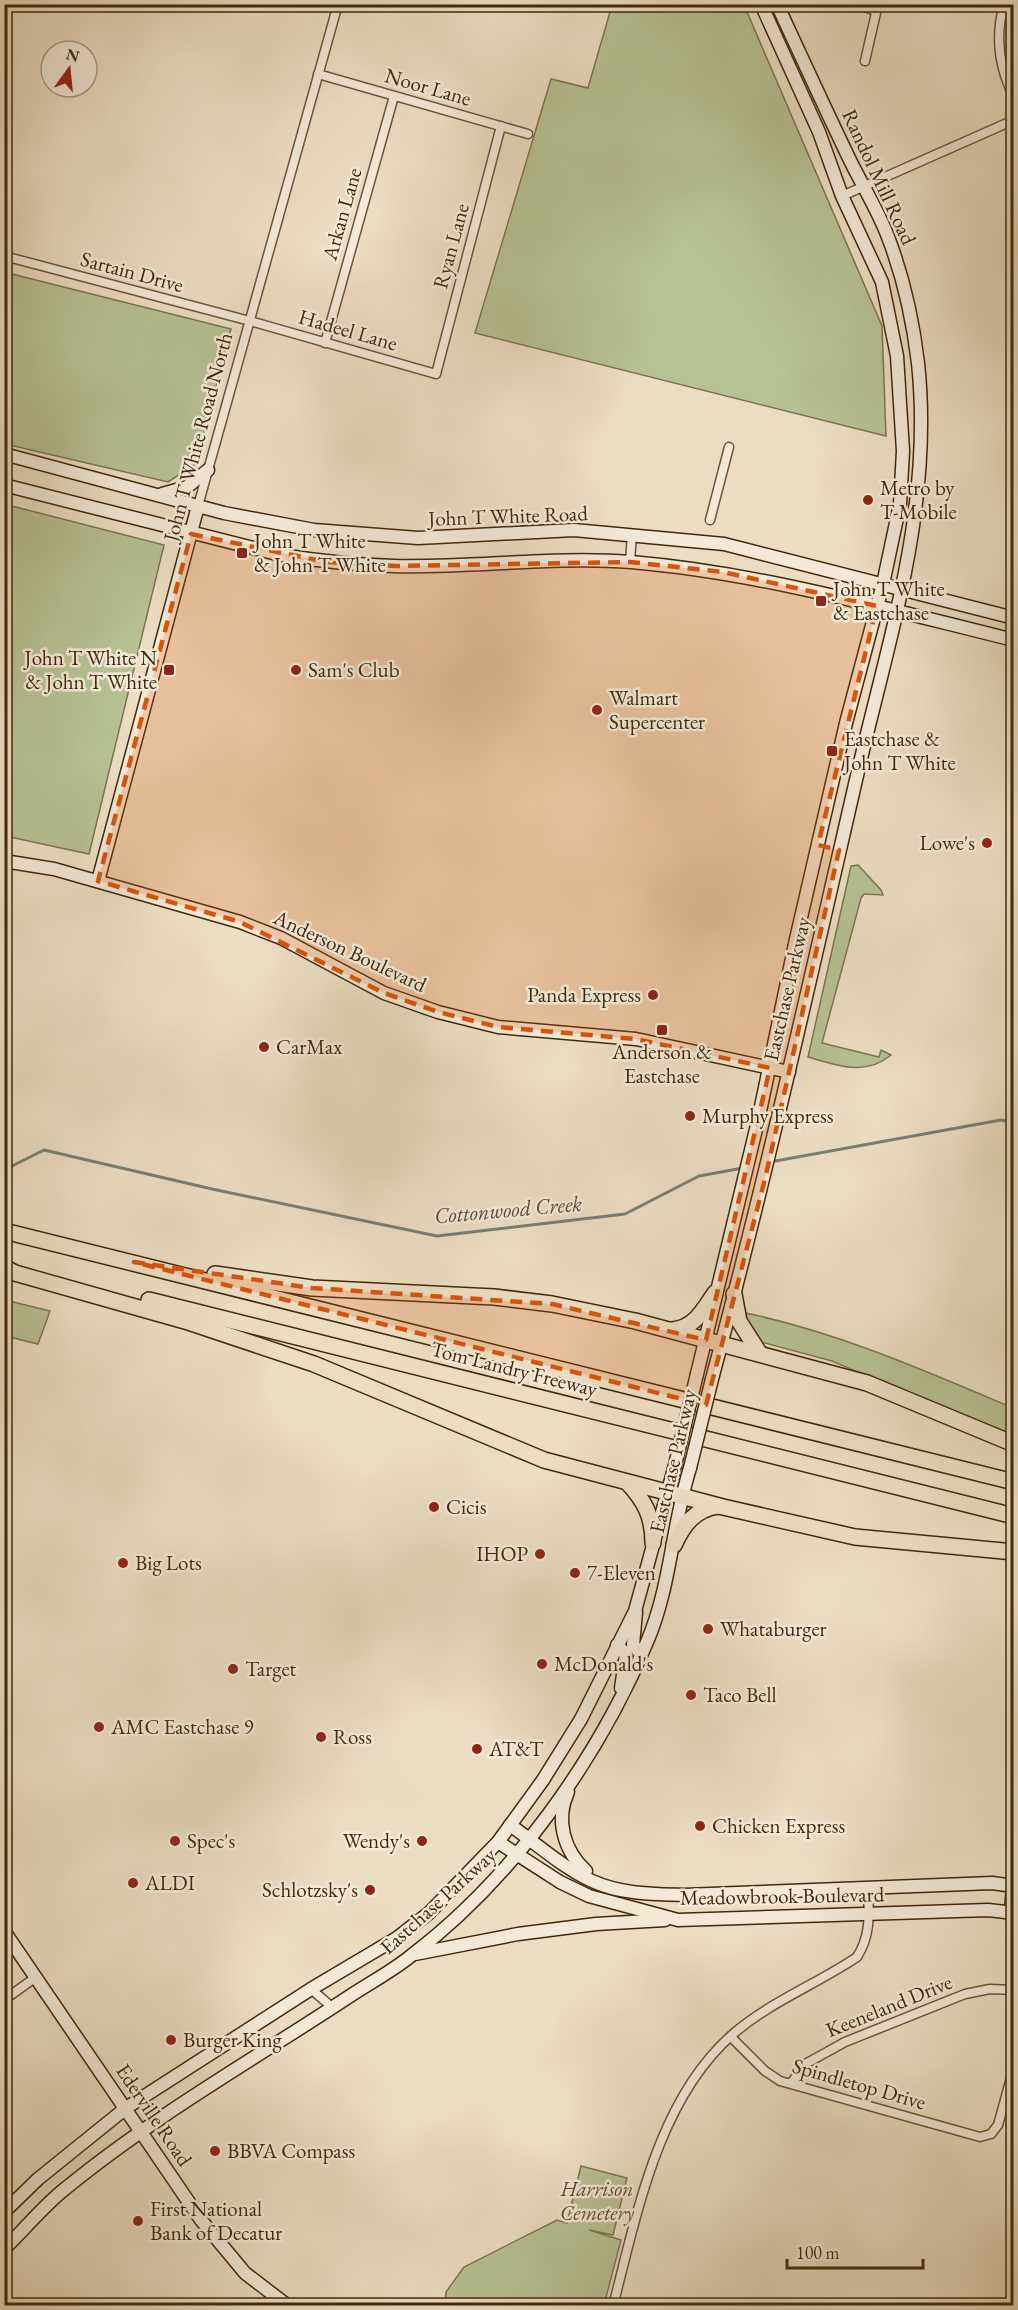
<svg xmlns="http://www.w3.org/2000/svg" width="1018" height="2310" viewBox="0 0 1018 2310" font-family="'EB Garamond',serif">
<rect width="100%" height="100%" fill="#ebddc2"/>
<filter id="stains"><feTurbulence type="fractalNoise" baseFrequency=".00333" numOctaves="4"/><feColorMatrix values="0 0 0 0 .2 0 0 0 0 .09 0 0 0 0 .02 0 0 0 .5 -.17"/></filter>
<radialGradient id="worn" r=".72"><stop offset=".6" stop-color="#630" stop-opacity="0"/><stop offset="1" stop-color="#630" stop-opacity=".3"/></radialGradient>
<g fill="#b6c194" stroke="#7c754f" stroke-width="1.5">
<polygon points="612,5 744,5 882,326 886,436 475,333 551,79 588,88"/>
<polygon points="4,272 231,329 196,464 168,482 5,444"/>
<polygon points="4,504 164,545 89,854 5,836"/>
<path d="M 858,865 L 881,890 L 883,895 L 864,894 L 861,898 L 822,1043 L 879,1057 L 881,1050 L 891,1055 C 865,1077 836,1065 808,1057 L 851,866 Z"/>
<polygon points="5,1300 50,1311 38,1344 5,1336"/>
<path d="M 741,1312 C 835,1331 926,1371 1013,1408 L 1013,1438 L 832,1361 L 761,1342 L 746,1327 Z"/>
<polygon points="581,2166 627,2178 613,2235 589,2230 621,2240 604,2305 445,2305 446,2292 464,2267 557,2220 567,2223"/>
</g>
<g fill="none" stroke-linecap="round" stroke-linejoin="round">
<g stroke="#778074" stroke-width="3">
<polyline points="770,1162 1001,1120 1014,1123"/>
<polyline points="4,1170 44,1150 212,1189 437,1236 625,1214 699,1176 743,1168"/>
</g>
<g stroke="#6c5638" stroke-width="11">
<g id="street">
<polyline points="858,4 876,11"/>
<path d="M 1004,4 C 995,36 999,68 1014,97"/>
<polyline points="865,61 878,4"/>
<polyline points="318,74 528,134"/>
<polyline points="842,196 1014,120"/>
<polyline points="4,256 250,321 436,374 501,126"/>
<polyline points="325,343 394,96"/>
<polyline points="198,506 338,4"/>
<polyline points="710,520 729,447"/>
<polyline points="630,562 632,534"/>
<polyline points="311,1989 333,2008"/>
<polyline points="4,2000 36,1977"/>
<polyline points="731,2037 765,2071 780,2081 980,2137 991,2134 998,2125 1014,2067"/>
<polyline points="791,2083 807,2063 845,2042 965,1994 990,1989 1014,1990"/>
<polyline points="269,2306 274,2297"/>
<path d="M 613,2306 C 637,2214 658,2099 733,2034 C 770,2002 817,1984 857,1957 C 871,1935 869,1914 868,1889"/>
</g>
</g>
<g stroke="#42290a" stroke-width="15">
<g id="secondary">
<polyline points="4,454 224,513 314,530 418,538 574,530 724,544 1014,618"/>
<path d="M 4,485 L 281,555 C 319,561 356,565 394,566 C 473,568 552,556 631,562 C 761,573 887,609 1014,640"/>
<polyline points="162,494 187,487 208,470"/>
<polyline points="4,861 54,869 240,922 281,938 384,993 438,1012 498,1027 636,1039 789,1072"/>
<polyline points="98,881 198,506"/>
<polyline points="697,1374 758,1121 796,939 846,723 883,584 900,504 903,451 897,356 882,282 842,196 819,132 761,4"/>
<path d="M 712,1379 C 764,1185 808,989 853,793 C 885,649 934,512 918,363 C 913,321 903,276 888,237 C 877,208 860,182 847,154 C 823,104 800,54 777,4"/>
<polyline points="636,1612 633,1645 641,1654"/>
<polyline points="617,1645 626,1654 621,1688"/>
<path d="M 568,1792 C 555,1820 564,1851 586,1871"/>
<path d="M 510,1825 C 537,1844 562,1867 592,1881 C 620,1894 653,1894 684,1895 L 992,1883 L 1014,1886"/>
<polyline points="498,1842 560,1882 589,1896 678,1920 988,1910 1014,1913"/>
<polyline points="1011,1912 1013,1886"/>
<polyline points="4,1931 201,2220 245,2273 288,2306"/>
<polyline points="415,1954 518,1934 596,1924 665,1920"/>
<polyline points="4,2212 38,2179 126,2108 311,1989 397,1938 429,1913 498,1842 543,1780 581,1719 635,1611 675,1465"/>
<path d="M 4,2249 C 25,2229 44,2205 66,2188 C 155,2115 258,2057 353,1994 C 373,1981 394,1970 412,1955 C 514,1877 597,1760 647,1642 C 671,1586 672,1525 690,1468"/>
</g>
</g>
<g stroke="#42290a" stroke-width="18">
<g id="highway">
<polyline points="4,1231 1014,1482"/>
<polyline points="4,1267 15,1273 185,1321 314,1364 544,1460 723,1507 855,1537 1014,1552"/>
<polyline points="215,1274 312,1288 494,1297 552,1304 635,1321 867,1383 1014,1444"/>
<polyline points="734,1294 739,1321 760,1354"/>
<polyline points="149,1300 1014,1516"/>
<path d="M 672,1330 C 695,1328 703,1310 715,1293"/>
<path d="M 627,1482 C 645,1501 653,1517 653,1543"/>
<path d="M 674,1545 C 683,1525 695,1509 718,1506"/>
</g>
</g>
<use href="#street" stroke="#f2e9d7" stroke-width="8"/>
<use href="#secondary" stroke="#f2e9d7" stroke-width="12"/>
<use href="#highway" stroke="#ebddc2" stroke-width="15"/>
<g stroke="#42290a" stroke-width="15" stroke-linecap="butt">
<g id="secondary-bridge">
<polyline points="675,1465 697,1374"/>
<polyline points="690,1468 712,1379"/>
</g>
</g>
<use href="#secondary-bridge" stroke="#f2e9d7" stroke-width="12"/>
</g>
<path fill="#d7540c" fill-opacity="0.2" stroke="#d7540c" stroke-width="4.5" stroke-dasharray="12 8" stroke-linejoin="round" d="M 191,534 L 326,562 L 395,566 L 630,562 L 723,572 L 877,606 L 818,845 L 839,850 L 765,1179 L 706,1405 L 134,1262 L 312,1288 L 552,1304 L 706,1340 L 770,1068 L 636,1039 L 498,1027 L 438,1012 L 384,993 L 240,922 L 98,881 Z"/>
<g fill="#8f2418" stroke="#f2e9d7" stroke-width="2">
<circle cx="868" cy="500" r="6"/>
<rect x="236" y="547" width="12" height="12" rx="3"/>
<rect x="815" y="595" width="12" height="12" rx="3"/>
<rect x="163" y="664" width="12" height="12" rx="3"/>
<circle cx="296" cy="670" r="6"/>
<circle cx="597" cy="710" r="6"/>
<rect x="826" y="745" width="12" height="12" rx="3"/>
<circle cx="987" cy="843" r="6"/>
<circle cx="653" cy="995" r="6"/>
<rect x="656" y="1024" width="12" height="12" rx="3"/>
<circle cx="264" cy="1047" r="6"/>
<circle cx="690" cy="1116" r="6"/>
<circle cx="434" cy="1507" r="6"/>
<circle cx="540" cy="1554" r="6"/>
<circle cx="123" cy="1563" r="6"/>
<circle cx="575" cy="1573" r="6"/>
<circle cx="708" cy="1629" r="6"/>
<circle cx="542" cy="1664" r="6"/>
<circle cx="233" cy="1669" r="6"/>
<circle cx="691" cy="1695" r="6"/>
<circle cx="99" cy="1727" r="6"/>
<circle cx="321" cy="1737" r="6"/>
<circle cx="477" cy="1749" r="6"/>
<circle cx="700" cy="1826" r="6"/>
<circle cx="175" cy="1841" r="6"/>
<circle cx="422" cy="1841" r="6"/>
<circle cx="133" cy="1883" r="6"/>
<circle cx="370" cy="1890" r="6"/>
<circle cx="171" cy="2040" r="6"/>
<circle cx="215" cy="2151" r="6"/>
<circle cx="138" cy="2221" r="6"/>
</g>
<g text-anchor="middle" stroke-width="5" stroke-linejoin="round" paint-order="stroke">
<g font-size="21" fill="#42290a" stroke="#f2e9d7">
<text transform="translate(428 87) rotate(16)" y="7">Noor Lane</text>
<text transform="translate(879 177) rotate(65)" y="7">Randol Mill Road</text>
<text transform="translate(342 214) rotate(-74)" y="7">Arkan Lane</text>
<text transform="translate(451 246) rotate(-75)" y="7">Ryan Lane</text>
<text transform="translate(132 272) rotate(15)" y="7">Sartain Drive</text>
<text transform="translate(348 330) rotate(16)" y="7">Hadeel Lane</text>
<text transform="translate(198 437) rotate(-75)" y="7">John T White Road North</text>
<text transform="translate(508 516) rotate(-2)" y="7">John T White Road</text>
<text transform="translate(350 951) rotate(25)" y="7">Anderson Boulevard</text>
<text transform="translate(787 989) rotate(-77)" y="7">Eastchase Parkway</text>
<text transform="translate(514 1369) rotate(14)" y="7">Tom Landry Freeway</text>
<text transform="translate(673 1461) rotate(-77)" y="7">Eastchase Parkway</text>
<text transform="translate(782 1896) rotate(-1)" y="7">Meadowbrook Boulevard</text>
<text transform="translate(438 1901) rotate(-42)" y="7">Eastchase Parkway</text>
<text transform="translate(889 2006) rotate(-22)" y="7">Keeneland Drive</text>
<text transform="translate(859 2084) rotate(16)" y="7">Spindletop Drive</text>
<text transform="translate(154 2115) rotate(56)" y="7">Ederville Road</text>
</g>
<g font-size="21" fill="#42290a" stroke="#f2e9d7" text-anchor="start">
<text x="880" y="495">Metro by<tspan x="880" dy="24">T-Mobile</tspan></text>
<text x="254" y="548">John T White<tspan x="254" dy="24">&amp; John T White</tspan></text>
<text x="833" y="596">John T White<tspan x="833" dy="24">&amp; Eastchase</tspan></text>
<text x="157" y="665" text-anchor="end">John T White N<tspan x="157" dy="24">&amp; John T White</tspan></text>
<text x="308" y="677">Sam's Club</text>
<text x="609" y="705">Walmart<tspan x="609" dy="24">Supercenter</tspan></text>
<text x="844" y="746">Eastchase &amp;<tspan x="844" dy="24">John T White</tspan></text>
<text x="975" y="850" text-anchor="end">Lowe's</text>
<text x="641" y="1002" text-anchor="end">Panda Express</text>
<text x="276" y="1054">CarMax</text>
<text x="662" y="1059" text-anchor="middle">Anderson &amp;<tspan x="662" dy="24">Eastchase</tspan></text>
<text x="702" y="1123">Murphy Express</text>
<text x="446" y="1514">Cicis</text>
<text x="528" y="1561" text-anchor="end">IHOP</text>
<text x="135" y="1570">Big Lots</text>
<text x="587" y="1580">7-Eleven</text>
<text x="720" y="1636">Whataburger</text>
<text x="554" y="1671">McDonald's</text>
<text x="245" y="1676">Target</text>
<text x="703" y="1702">Taco Bell</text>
<text x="111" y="1734">AMC Eastchase 9</text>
<text x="333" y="1744">Ross</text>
<text x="489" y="1756">AT&amp;T</text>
<text x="712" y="1833">Chicken Express</text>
<text x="187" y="1848">Spec's</text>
<text x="410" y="1848" text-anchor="end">Wendy's</text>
<text x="145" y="1890">ALDI</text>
<text x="358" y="1897" text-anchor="end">Schlotzsky's</text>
<text x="183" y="2047">Burger King</text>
<text x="227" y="2158">BBVA Compass</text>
<text x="150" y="2216">First National<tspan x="150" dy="24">Bank of Decatur</tspan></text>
</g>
<g font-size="21" font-style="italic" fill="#5f4f2c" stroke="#f2e9d7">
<text x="597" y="2196">Harrison<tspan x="597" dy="24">Cemetery</tspan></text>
</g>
<g font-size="22" font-style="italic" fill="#584d36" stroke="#f2e9d7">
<text transform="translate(508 1209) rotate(-5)" y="8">Cottonwood Creek</text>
</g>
</g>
<rect width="1018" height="2310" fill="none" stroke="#ebddc2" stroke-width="24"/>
<rect x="6" y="6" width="1006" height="2298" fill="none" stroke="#42290a" stroke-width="3"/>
<rect x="12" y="12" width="994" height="2286" fill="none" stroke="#42290a" stroke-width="1.5"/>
<g transform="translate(69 69) rotate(15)"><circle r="28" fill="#f2e9d7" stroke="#ac9c85" stroke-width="1.5"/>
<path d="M0-4.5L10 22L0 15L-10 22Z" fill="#8f2418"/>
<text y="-9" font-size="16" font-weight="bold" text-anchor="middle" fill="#42290a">N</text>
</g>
<path d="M787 2259v9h136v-9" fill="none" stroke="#42290a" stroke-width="3"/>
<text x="796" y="2259" font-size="18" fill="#42290a" stroke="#f2e9d7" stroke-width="4.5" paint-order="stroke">100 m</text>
<rect width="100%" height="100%" filter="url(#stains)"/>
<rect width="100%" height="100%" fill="url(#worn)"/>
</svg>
